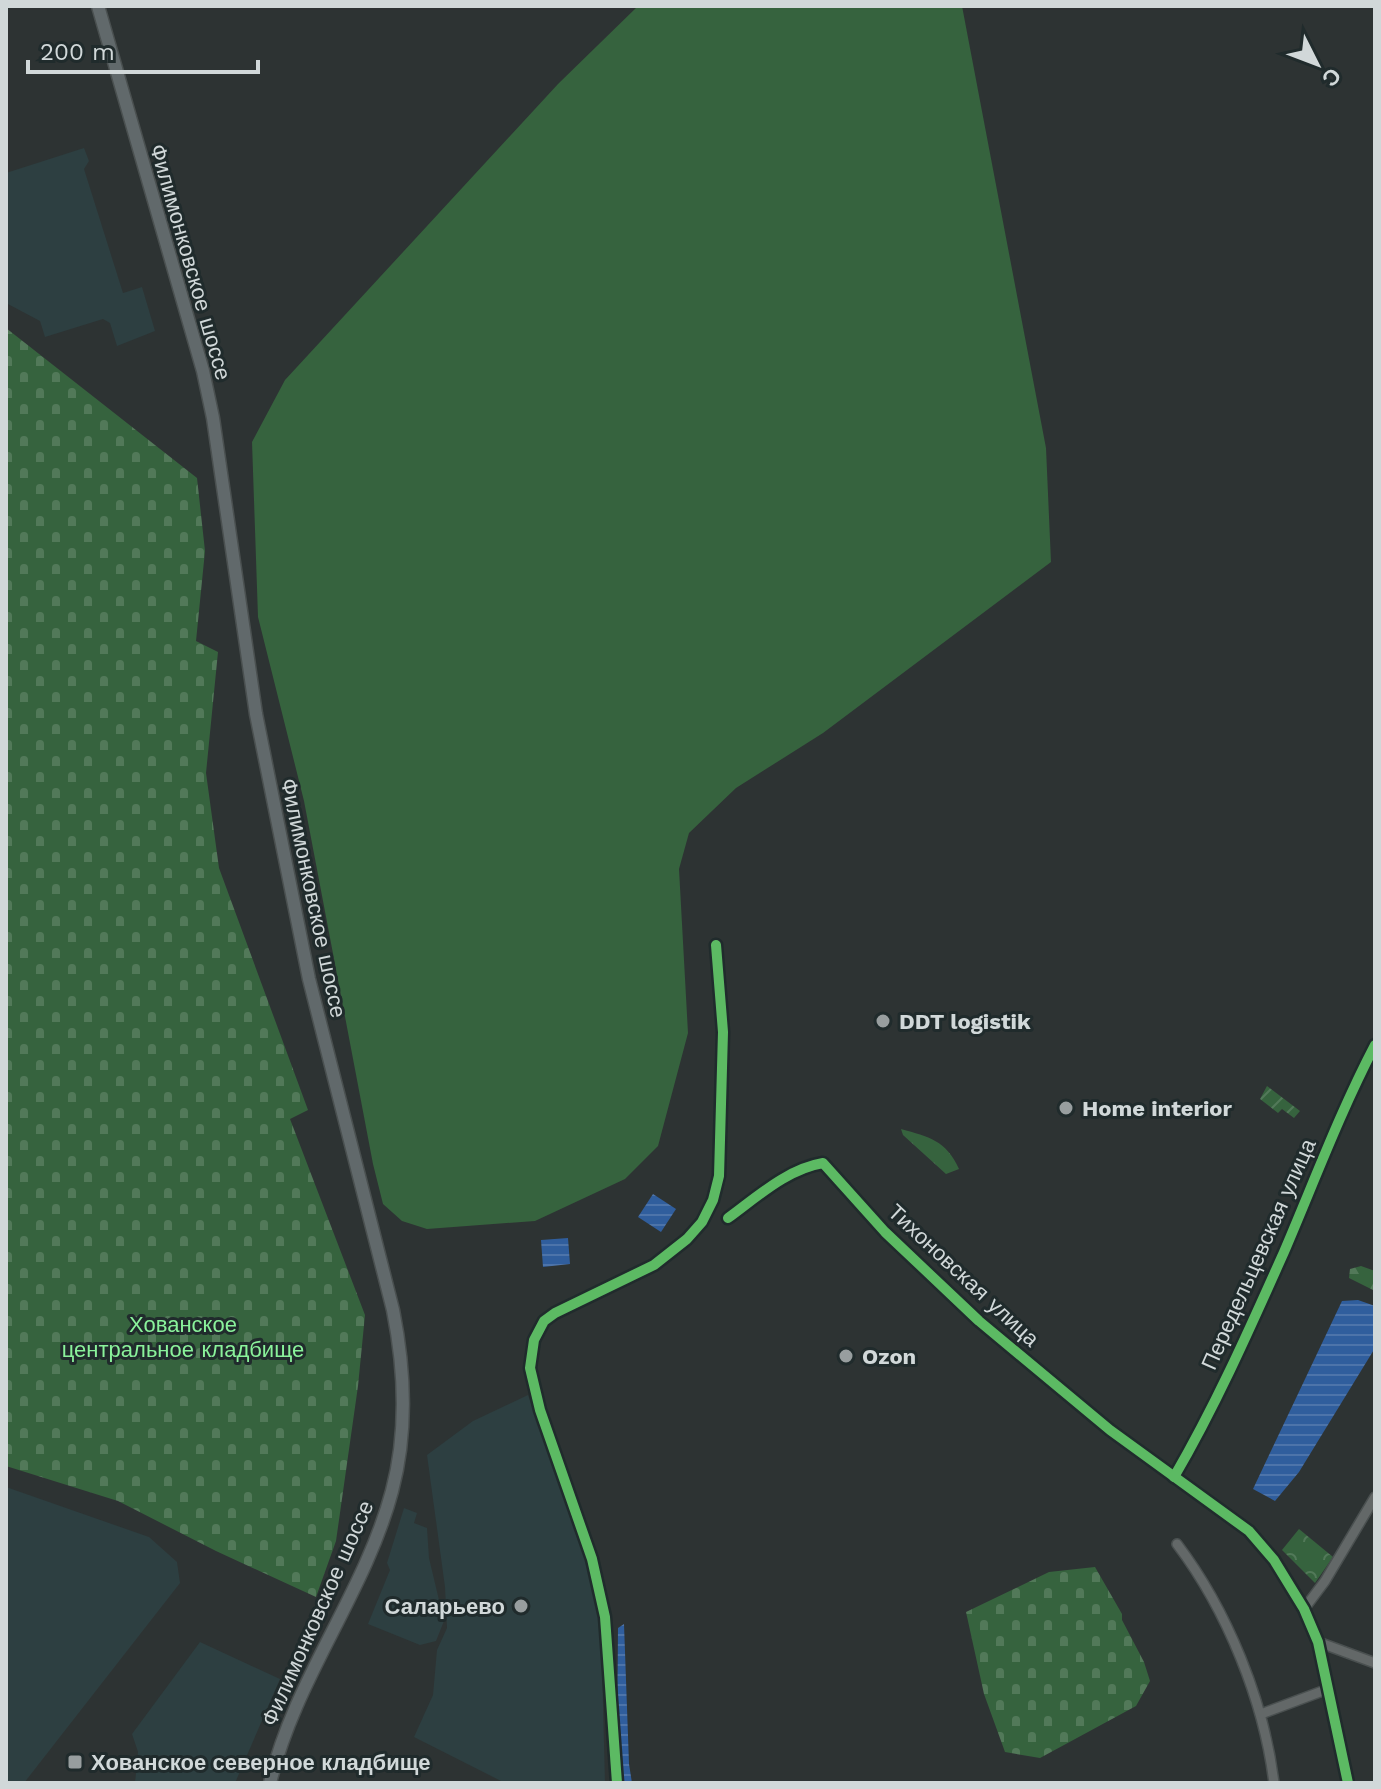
<svg xmlns="http://www.w3.org/2000/svg" width="1381" height="1789" viewBox="0 0 1381 1789" font-family="'Work Sans',sans-serif">
<defs>
<pattern id="forest-firs" width="22" height="20" patternUnits="userSpaceOnUse" patternTransform="scale(2)"><rect width="22" height="20" fill="#36633e"/><path d="M5 1l3.5 6h-7zM16 11l3.5 6h-7z" fill="#527959"/></pattern>
<pattern id="cemetery-stones" width="16" height="16" patternUnits="userSpaceOnUse" patternTransform="scale(2)"><rect width="16" height="16" fill="#36633e"/><path d="M2 7V4a2 2 0 0 1 4 0v3zM10 15v-3a2 2 0 0 1 4 0v3z" fill="#527959"/></pattern>
<pattern id="park-crowns" width="20" height="18" patternUnits="userSpaceOnUse" patternTransform="scale(2)"><rect width="20" height="18" fill="#36633e"/><path d="M2 6a3 3 0 1 1 6 0M12 15a3 3 0 1 1 6 0" fill="none" stroke="#527959"/></pattern>
<pattern id="garden-furrows" width="10" height="10" patternUnits="userSpaceOnUse" patternTransform="scale(2)"><rect width="10" height="10" fill="#36633e"/><path d="M-1 1l2-2M0 10L10 0M9 11l2-2" fill="none" stroke="#527959"/></pattern>
<pattern id="water-rules" width="6" height="5" patternUnits="userSpaceOnUse" patternTransform="scale(2)"><rect width="6" height="5" fill="#305e9d"/><path d="M0 2.5h6" fill="none" stroke="#4d74aa"/></pattern>
</defs>
<rect width="100%" height="100%" fill="#2d3333"/>
<g fill="#2d3f41">
<polygon points="84,148 89,161 84,169 123,293 142,287 155,331 117,346 110,323 103,319 45,337 40,321 6,303 6,173"/>
<polygon points="528,1395 587,1560 601,1625 605,1783 505,1783 414,1737 433,1695 437,1650 447,1628 445,1587 427,1455 473,1421"/>
<polygon points="6,1487 149,1537 177,1562 180,1583 24,1783 6,1783"/>
<polygon points="404,1508 417,1513 414,1523 427,1528 429,1558 444,1621 436,1641 420,1645 368,1624 390,1570 387,1563"/>
<polygon points="200,1642 280,1679 235,1783 135,1783 138,1752 132,1734"/>
</g>
<polygon fill="#36633e" points="638,6 962,6 1046,448 1051,562 823,733 736,788 689,833 679,869 688,1033 658,1146 625,1179 535,1221 427,1229 402,1221 383,1204 373,1164 304,801 258,617 252,442 285,380 558,84"/>
<g fill="url(#forest-firs)">
<path d="M 901,1129 C 929,1137 946,1140 959,1169 L 946,1174 L 903,1135 Z"/>
<polygon points="1361,1266 1375,1271 1375,1291 1349,1278 1350,1269"/>
</g>
<g fill="url(#cemetery-stones)">
<polygon points="6,328 197,478 205,551 196,641 218,652 206,773 219,868 308,1110 290,1119 365,1315 358,1386 336,1541 316,1597 216,1551 118,1501 6,1466"/>
<polygon points="1095,1567 1122,1614 1122,1620 1144,1662 1150,1681 1136,1706 1040,1758 1005,1752 984,1694 966,1612 1049,1572"/>
</g>
<polygon fill="url(#park-crowns)" points="1299,1529 1333,1557 1315,1583 1282,1550"/>
<polygon fill="url(#garden-furrows)" points="1267,1086 1300,1111 1294,1118 1282,1109 1278,1113 1260,1099"/>
<g fill="url(#water-rules)">
<polygon points="653,1194 676,1209 661,1232 638,1217"/>
<polygon points="568,1238 570,1264 543,1267 541,1240"/>
<polygon points="1358,1300 1375,1306 1375,1348 1299,1472 1275,1501 1253,1489 1342,1301"/>
<polygon points="624,1624 629,1764 632,1783 621,1783 617,1750 618,1628"/>
</g>
<g fill="none" stroke-linecap="round" stroke-linejoin="round">
<g stroke="#4a5050" stroke-width="12">
<g id="street">
<path d="M 728,1218 C 757,1197 787,1169 823,1163 L 885,1232 L 979,1321 L 1110,1430 L 1249,1531 L 1274,1560 L 1304,1609 L 1318,1642 L 1348,1783"/>
<path d="M 1174,1477 C 1216,1405 1250,1328 1284,1252 C 1314,1182 1340,1112 1375,1045"/>
<path d="M 1177,1544 C 1227,1610 1264,1701 1274,1783"/>
<polyline points="1304,1609 1325,1581 1375,1497"/>
<polyline points="1318,1642 1375,1663"/>
<polyline points="1261,1714 1328,1689"/>
<polyline points="617,1783 605,1617 592,1559 540,1410 530,1368 534,1340 544,1321 555,1313 654,1265 687,1239 702,1222 713,1200 719,1176 723,1032 716,945"/>
</g>
</g>
<g stroke="#4a5050" stroke-width="15">
<path id="secondary" d="M 98,6 L 203,371 L 213,418 L 256,714 L 309,979 L 393,1310 C 405,1370 408,1431 392,1491 C 365,1593 295,1678 270,1783"/>
</g>
<use href="#street" stroke="#636868" stroke-width="9"/>
<use href="#secondary" stroke="#61696b" stroke-width="12"/>
<g stroke="#202b2c" stroke-width="15">
<g id="cycleway">
<path d="M 728,1218 C 757,1197 787,1169 823,1163 L 885,1232 L 979,1321 L 1110,1430 L 1249,1531 L 1274,1560 L 1304,1609 L 1318,1642 L 1348,1783"/>
<path d="M 1174,1477 C 1216,1405 1250,1328 1284,1252 C 1314,1182 1340,1112 1375,1045"/>
<polyline points="617,1783 605,1617 592,1559 540,1410 530,1368 534,1340 544,1321 555,1313 654,1265 687,1239 702,1222 713,1200 719,1176 723,1032 716,945"/>
</g>
</g>
<use href="#cycleway" stroke="#5cba63" stroke-width="10"/>
</g>
<g fill="#989e9f" stroke="#202b2c" stroke-width="3">
<circle cx="883" cy="1021" r="8"/>
<circle cx="1066" cy="1108" r="8"/>
<circle cx="846" cy="1356" r="8"/>
<circle cx="521" cy="1606" r="8"/>
<rect x="67" y="1754" width="16" height="16" rx="4"/>
</g>
<g text-anchor="middle" stroke-width="6" stroke-linejoin="round" paint-order="stroke">
<g font-size="22" fill="#d1d8d9" stroke="#202b2c">
<text transform="translate(191 262) rotate(74)" y="8">Филимонковское шоссе</text>
<text transform="translate(314 898) rotate(78)" y="8">Филимонковское шоссе</text>
<text transform="translate(1258 1254) rotate(-66)" y="8">Передельцевская улица</text>
<text transform="translate(964 1275) rotate(43)" y="8">Тихоновская улица</text>
<text transform="translate(317 1613) rotate(-66)" y="8">Филимонковское шоссе</text>
</g>
<g font-size="22" font-weight="bold" fill="#d1d8d9" stroke="#202b2c" text-anchor="start">
<text x="899" y="1029">DDT logistik</text>
<text x="1082" y="1116">Home interior</text>
<text x="862" y="1364">Ozon</text>
<text x="505" y="1614" text-anchor="end">Саларьево</text>
<text x="91" y="1770">Хованское северное кладбище</text>
</g>
<g font-size="22" fill="#8af29b" stroke="#202b2c">
<text x="183" y="1332">Хованское<tspan x="183" dy="25">центральное кладбище</tspan></text>
</g>
</g>
<rect width="1381" height="1789" fill="none" stroke="#d1d8d9" stroke-width="16"/>
<g transform="translate(1317 64) rotate(132)" stroke="#202b2c" stroke-width="6" paint-order="stroke">
<path d="M0-6L14 30L0 20L-14 30Z" fill="#d1d8d9"/>
<text y="-12" font-size="22" font-weight="bold" text-anchor="middle" fill="#d1d8d9">С</text>
</g>
<path d="M28 60v12h230v-12" fill="none" stroke="#d1d8d9" stroke-width="4"/>
<text x="40" y="60" font-size="24" fill="#d1d8d9" stroke="#202b2c" stroke-width="6" paint-order="stroke">200 m</text>
</svg>
